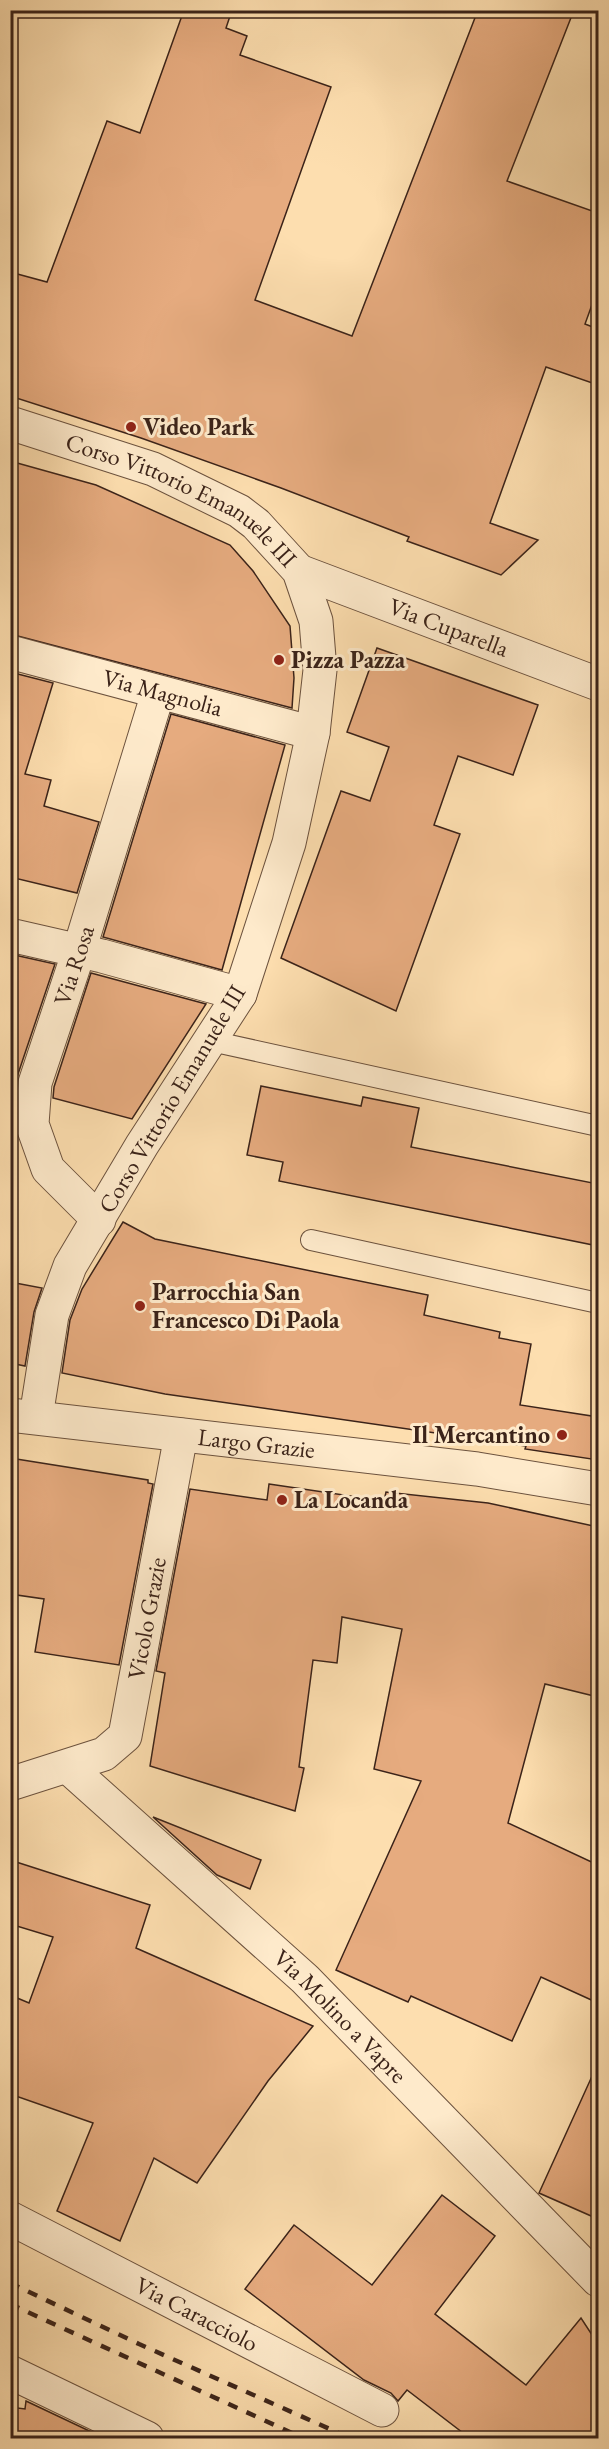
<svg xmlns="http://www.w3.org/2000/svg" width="609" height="2449" viewBox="0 0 609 2449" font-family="'EB Garamond',serif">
<rect width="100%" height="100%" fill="#fddeaf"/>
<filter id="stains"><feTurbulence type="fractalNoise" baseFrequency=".00333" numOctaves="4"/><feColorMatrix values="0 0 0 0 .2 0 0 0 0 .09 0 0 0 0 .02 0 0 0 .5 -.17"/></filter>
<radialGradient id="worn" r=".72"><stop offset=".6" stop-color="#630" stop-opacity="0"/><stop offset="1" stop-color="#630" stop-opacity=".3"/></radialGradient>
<g fill="#e6ab7f" stroke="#3b2319" stroke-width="1.5">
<polygon points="184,10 232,10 226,28 247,36 240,55 331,87 255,300 352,336 478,10 574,10 507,181 598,213 598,288 585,324 598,329 598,385 546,367 490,523 538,540 501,575 407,541 409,537 281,488 141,438 10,396 10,272 47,282 107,121 140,133"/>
<polygon points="10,461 96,485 230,545 253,571 290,626 294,678 292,708 10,634"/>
<polygon points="377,648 538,705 513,775 458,756 434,825 460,834 396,1011 281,958 341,791 370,801 389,747 347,732"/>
<polygon points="10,672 53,683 25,774 51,780 44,806 99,822 77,893 10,877"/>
<polygon points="171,714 285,745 222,970 103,937"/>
<polygon points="10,954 55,964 17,1077 16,1088 10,1086"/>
<polygon points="91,973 206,1004 132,1119 53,1098 54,1087"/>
<polygon points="261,1086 361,1106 363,1097 419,1108 411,1147 598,1184 598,1246 279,1181 283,1162 247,1155"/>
<polygon points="123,1222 155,1239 428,1295 424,1315 500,1332 499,1338 531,1344 520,1405 598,1417 598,1460 525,1449 526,1446 165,1394 62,1373 70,1320 82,1289"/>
<polygon points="10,1282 42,1288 34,1312 25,1366 10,1363"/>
<polygon points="10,1458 148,1480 148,1483 153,1484 119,1665 35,1652 44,1599 10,1594"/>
<polygon points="269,1484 384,1501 386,1492 488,1503 598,1527 598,1697 545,1684 508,1823 598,1865 598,2003 541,1977 512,2041 411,1996 408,2002 336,1970 421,1781 374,1769 402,1629 342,1617 337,1663 313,1660 299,1767 304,1768 295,1811 150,1766 165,1673 156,1671 190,1489 267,1500"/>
<polygon points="153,1817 261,1860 250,1889 217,1875"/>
<polygon points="10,1860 150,1905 136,1948 313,2026 268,2081 197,2183 154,2158 120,2241 57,2211 93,2123 10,2094 10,1995 29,2003 53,1937 10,1924"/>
<polygon points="598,2063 598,2219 539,2193"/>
<polygon points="442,2195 495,2236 435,2314 526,2385 581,2318 598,2344 598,2439 471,2439 407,2390 398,2401 391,2393 364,2380 245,2289 294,2225 372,2285"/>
<polygon points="26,2401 100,2436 100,2439 10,2439 10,2407 25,2409"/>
</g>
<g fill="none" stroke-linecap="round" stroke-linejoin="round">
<g stroke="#6c523e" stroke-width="22">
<g id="service">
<polyline points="211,1041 598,1126"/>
<polyline points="311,1240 598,1303"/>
</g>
</g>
<g stroke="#6c523e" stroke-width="35">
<g id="minor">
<path id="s1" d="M 299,571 L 598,684"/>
<path id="s2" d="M 10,652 L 313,733"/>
<polyline points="10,935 102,956 240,994"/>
<path id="s3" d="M 99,1220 L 48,1169 L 32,1124 L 35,1083 L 79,951 L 158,693"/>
<path id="s4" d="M 68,1767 L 305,1979 L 598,2280"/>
<path id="s5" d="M 10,1784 L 104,1754 L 125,1736 L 181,1435"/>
<path id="s6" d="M 10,2218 L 382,2410"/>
<polyline points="10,2372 147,2438"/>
</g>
</g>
<g stroke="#6c523e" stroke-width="35">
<g id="tertiary">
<path id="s7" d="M 10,423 L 153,469 L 239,511 L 256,524 L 299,571 L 316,621 L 320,670 L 313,733 L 289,843 L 240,994 L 142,1145 L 70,1266 L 52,1315 L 36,1417"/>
<path id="s8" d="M 10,1415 L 477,1469 L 598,1489"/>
</g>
</g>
<use href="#service" stroke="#feeacb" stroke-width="20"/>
<use href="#minor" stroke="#feeacb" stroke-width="33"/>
<use href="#tertiary" stroke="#feeacb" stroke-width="33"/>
<g stroke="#3b2319" stroke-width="4.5" stroke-dasharray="10 10" stroke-linecap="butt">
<polyline points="10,2283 139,2344 350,2438"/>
<polyline points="10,2304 303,2438"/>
</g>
</g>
<g fill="#8f2418" stroke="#feeacb" stroke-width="2">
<circle cx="131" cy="427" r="6"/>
<circle cx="279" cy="660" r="6"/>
<circle cx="140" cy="1306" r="6"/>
<circle cx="562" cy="1435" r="6"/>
<circle cx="282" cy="1500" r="6"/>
</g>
<g text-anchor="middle" stroke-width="6" stroke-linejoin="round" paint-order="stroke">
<g font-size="24" font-weight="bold" fill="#3b2319" stroke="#feeacb" text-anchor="start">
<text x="143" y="435">Video Park</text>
<text x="291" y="668">Pizza Pazza</text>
<text x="152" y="1300">Parrocchia San<tspan x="152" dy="28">Francesco Di Paola</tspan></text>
<text x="550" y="1443" text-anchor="end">Il Mercantino</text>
<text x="294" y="1508">La Locanda</text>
</g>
<g font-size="24" fill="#3b2319" stroke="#feeacb">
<text dy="8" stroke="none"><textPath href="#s7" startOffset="190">Corso Vittorio Emanuele III</textPath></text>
<text dy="8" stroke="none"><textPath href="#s1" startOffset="160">Via Cuparella</textPath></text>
<text dy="8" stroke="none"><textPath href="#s2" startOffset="158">Via Magnolia</textPath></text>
<text dy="8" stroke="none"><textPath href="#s3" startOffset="285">Via Rosa</textPath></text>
<text transform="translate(172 1099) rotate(-59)" y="8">Corso Vittorio Emanuele III</text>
<text dy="8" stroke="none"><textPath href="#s8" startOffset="248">Largo Grazie</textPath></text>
<text dy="8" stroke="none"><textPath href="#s5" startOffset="246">Vicolo Grazie</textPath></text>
<text dy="8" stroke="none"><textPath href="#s4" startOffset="369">Via Molino a Vapre</textPath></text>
<text dy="8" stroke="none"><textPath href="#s6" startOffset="210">Via Caracciolo</textPath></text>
</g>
</g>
<rect width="609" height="2449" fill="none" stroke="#fddeaf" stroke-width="36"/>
<rect x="12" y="12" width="585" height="2425" fill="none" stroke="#3b2319" stroke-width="3"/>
<rect x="18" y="18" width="573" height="2413" fill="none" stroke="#3b2319" stroke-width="1.5"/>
<rect width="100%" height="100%" filter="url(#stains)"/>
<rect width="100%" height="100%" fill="url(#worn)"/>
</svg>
